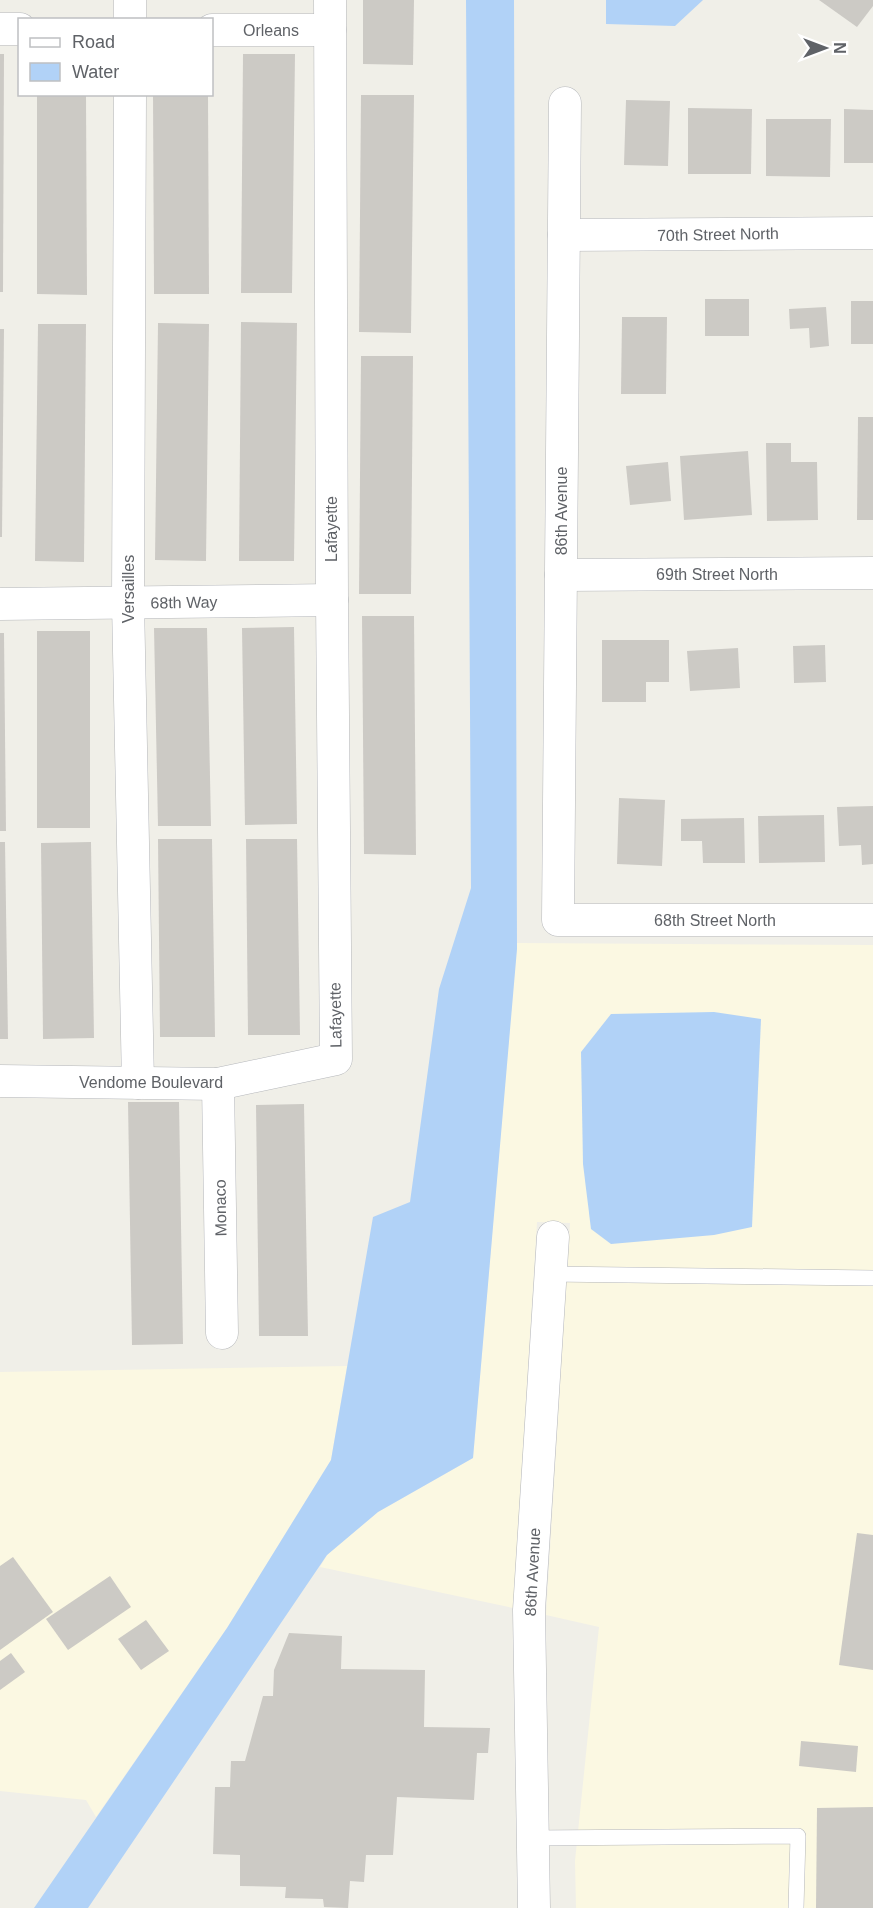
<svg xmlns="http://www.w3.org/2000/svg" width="873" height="1908" viewBox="0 0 873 1908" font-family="Helvetica,sans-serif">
<rect width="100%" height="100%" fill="#f0efe8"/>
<g fill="#fbf8e2">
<polygon points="517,943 873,945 873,1908 576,1908 575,1861 599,1627 546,1615 570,1223 537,1222 513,1608 320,1567 327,1555 378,1512 473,1458"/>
<polygon points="347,1366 331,1460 227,1628 96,1817 86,1800 0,1791 0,1372"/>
</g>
<g fill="#b1d2f7">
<polygon points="466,0 514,0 517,949 473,1458 378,1512 327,1555 88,1908 34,1908 227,1628 331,1460 373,1217 410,1202 439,989 471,888"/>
<polygon points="606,0 703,0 675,26 606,24"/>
<polygon points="714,1012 761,1019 752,1227 714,1235 611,1244 591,1229 583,1164 581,1052 611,1014"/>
</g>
<g fill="#cccac5">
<polygon points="363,0 414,0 413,65 363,64"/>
<polygon points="819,0 873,0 873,6 857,27"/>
<polygon points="0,54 4,54 3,292 0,292"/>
<polygon points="243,54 295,54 292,293 241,293"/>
<polygon points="37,94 86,94 87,295 37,294"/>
<polygon points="153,94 208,94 209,294 154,294"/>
<polygon points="361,95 414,95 411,333 359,332"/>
<polygon points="626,100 670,101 668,166 624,165"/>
<polygon points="688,108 752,109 751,174 688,174"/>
<polygon points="844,109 873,110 873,163 844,163"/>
<polygon points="766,119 831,119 830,177 766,176"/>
<rect x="705" y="299" width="44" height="37"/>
<rect x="851" y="301" width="22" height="43"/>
<polygon points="826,307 829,346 810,348 809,328 790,329 789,309"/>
<polygon points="622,317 667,317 666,394 621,394"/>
<polygon points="241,322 297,323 294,561 239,561"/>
<polygon points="158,323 209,324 206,561 155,560"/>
<polygon points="38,324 86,324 84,562 35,561"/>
<polygon points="0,329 4,329 2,537 0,537"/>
<polygon points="361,356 413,356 411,594 359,594"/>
<polygon points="858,417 873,417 873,520 857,520"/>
<polygon points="766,443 791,443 791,462 817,462 818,520 767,521"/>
<polygon points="748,451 752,515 684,520 680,456"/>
<polygon points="668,462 671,501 630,505 626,466"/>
<polygon points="362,616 414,616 416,855 364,854"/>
<polygon points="294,627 297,824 245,825 242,628"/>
<polygon points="154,628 207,628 211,826 158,826"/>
<rect x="37" y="631" width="53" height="197"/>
<polygon points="0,633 4,633 6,831 0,831"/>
<polygon points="602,640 669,640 669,682 646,682 646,702 602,702"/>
<polygon points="825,645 826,682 794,683 793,646"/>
<polygon points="738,648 740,688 690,691 687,651"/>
<polygon points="619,798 665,800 662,866 617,864"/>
<polygon points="873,806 873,864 862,865 861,845 839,846 837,807"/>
<polygon points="824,815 825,862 759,863 758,816"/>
<polygon points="744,818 745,863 703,863 702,841 681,841 681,819"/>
<polygon points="158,839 212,839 215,1037 160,1037"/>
<polygon points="246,839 297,839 300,1035 248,1035"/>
<polygon points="0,842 5,842 8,1039 0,1039"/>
<polygon points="91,842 94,1038 43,1039 41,843"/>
<polygon points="128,1102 179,1102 183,1344 132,1345"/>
<polygon points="304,1104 308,1336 259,1336 256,1105"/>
<polygon points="857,1533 873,1535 873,1670 839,1665"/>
<polygon points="13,1557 53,1612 0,1650 0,1566"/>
<polygon points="110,1576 131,1607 68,1650 46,1619"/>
<polygon points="146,1620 169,1651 141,1670 118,1639"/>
<polygon points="289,1633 342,1636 341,1669 425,1670 424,1727 490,1728 488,1753 477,1753 474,1800 397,1797 393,1855 366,1855 364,1882 350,1881 348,1908 324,1907 323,1899 285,1898 286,1887 240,1886 240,1855 213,1854 215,1787 230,1787 231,1761 245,1761 263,1696 273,1696 274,1670"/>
<polygon points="11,1653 25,1672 0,1690 0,1661"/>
<polygon points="801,1741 858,1746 856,1772 799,1766"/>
<polygon points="873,1807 873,1908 816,1908 817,1808"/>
</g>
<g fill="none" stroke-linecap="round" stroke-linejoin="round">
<g stroke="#b5b7bb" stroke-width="16">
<g id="service">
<polyline points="550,1274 873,1278"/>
<polyline points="533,1838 798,1836 796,1908"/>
</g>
</g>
<g stroke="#b5b7bb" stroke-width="33">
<g id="minor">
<polyline points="130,0 130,20"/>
<polyline points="0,29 20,29"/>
<polyline points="212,30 330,30"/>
<polyline points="130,94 128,603 138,1083"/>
<polyline points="565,103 558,920 873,920"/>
<polyline points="564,235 873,233"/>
<polyline points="561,575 873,573"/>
<polyline points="0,604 332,600"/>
<polyline points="0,1081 218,1084 336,1059 332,600 330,0"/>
<polyline points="218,1084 222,1333"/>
<polyline points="534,1908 529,1610 553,1237"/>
</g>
</g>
<use href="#service" stroke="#fff" stroke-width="15"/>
<use href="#minor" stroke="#fff" stroke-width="32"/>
</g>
<g text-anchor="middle" stroke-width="5" stroke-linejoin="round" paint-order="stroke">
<g font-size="16" fill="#5f6267" stroke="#fff">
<text x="271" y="36">Orleans</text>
<text transform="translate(718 234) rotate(-1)" y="6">70th Street North</text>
<text transform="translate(561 511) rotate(-90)" y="6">86th Avenue</text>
<text transform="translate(331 529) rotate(-90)" y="6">Lafayette</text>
<text x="717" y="580">69th Street North</text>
<text transform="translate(128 589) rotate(-90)" y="6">Versailles</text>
<text transform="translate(184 602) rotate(-1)" y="6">68th Way</text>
<text x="715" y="926">68th Street North</text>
<text transform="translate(335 1015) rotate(-91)" y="6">Lafayette</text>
<text x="151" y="1088">Vendome Boulevard</text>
<text transform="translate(220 1208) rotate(-91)" y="6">Monaco</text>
<text transform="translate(532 1572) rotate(-87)" y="6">86th Avenue</text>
</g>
</g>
<rect x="18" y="18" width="195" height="78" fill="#ffffff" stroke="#bfc0c2" stroke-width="1.5"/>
<rect x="30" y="38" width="30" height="9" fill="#ffffff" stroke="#bfc0c2" stroke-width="1.5"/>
<text x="72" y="48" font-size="18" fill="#5f6267">Road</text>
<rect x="30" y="63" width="30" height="18" fill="#b1d2f7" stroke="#bfc0c2" stroke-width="1.5"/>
<text x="72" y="78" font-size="18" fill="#5f6267">Water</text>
<g transform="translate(825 48) rotate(90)" stroke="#ffffff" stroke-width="4.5" paint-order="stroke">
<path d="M0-4.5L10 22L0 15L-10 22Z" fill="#5f6267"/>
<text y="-9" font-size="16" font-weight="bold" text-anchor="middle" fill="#5f6267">N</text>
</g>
</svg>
